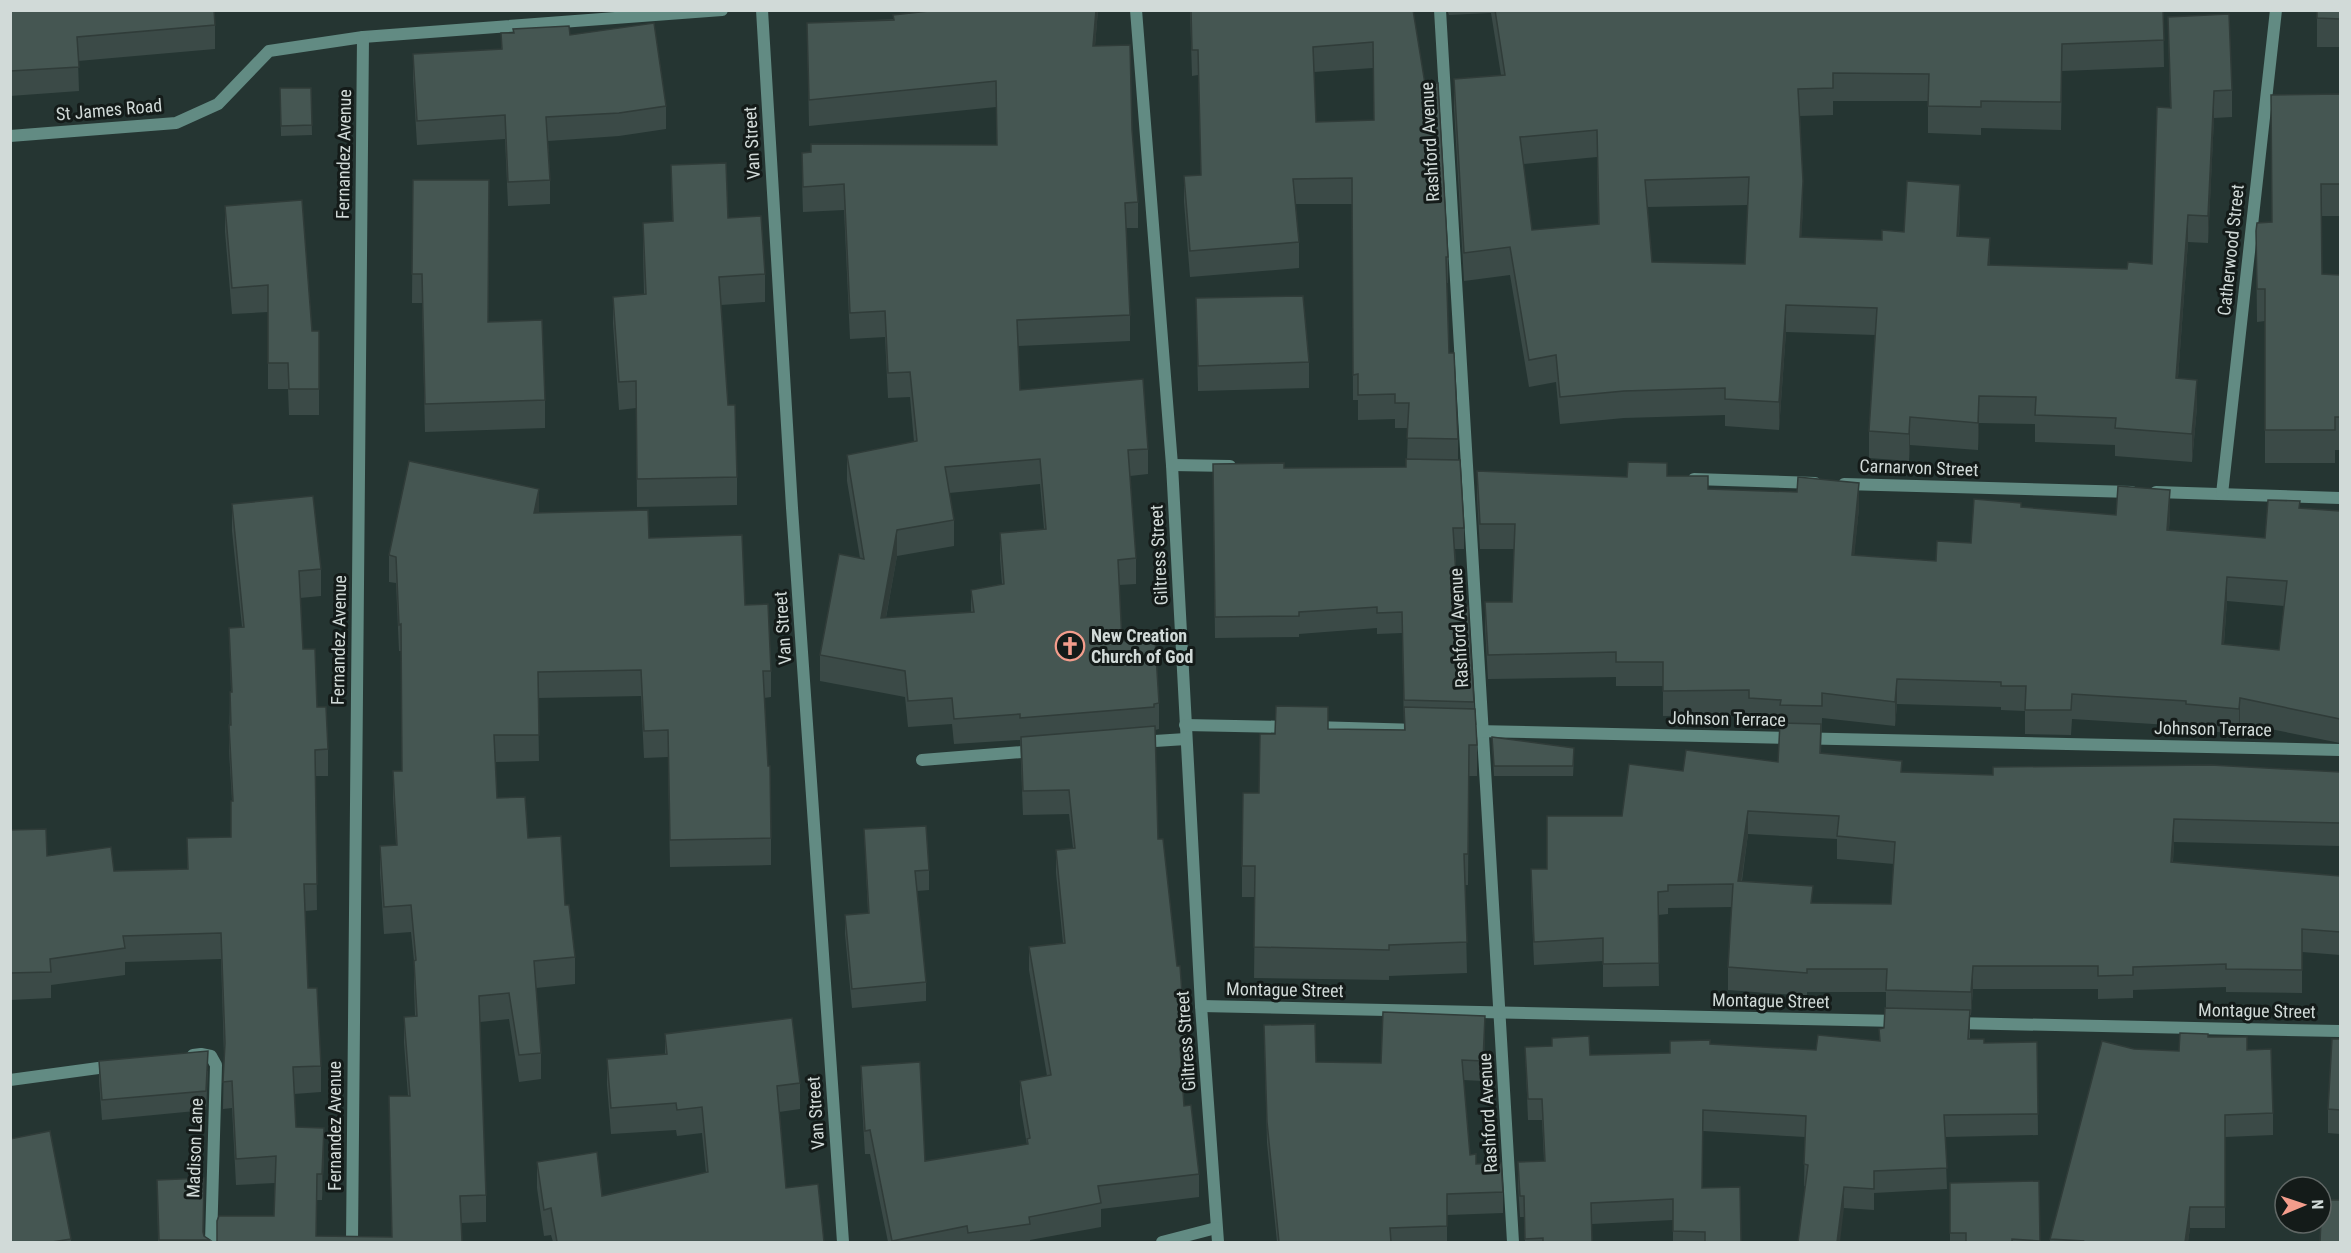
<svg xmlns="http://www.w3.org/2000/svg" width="2351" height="1253" viewBox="0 0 2351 1253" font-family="'Roboto Condensed',sans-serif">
<rect width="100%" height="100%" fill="#253532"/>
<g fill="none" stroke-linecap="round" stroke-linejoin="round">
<g stroke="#628b83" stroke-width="12">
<polyline points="1139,742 1186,739"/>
<polyline points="922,760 1035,751"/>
</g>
<g stroke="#628b83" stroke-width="12">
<polyline points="762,10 792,508 843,1242"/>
<polyline points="1136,10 1172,465 1201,1006 1218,1242"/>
<polyline points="1440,10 1513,1242"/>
<polyline points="10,136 176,123 218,104 269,51 363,37 722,10"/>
<polyline points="1172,465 1230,466"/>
<polyline points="1694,479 1815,483"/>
<polyline points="1844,484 2132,492"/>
<polyline points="2156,492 2340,498"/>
<polyline points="2222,494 2276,10"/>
<polyline points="1185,725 1290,727"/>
<polyline points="1313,727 1419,730"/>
<polyline points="1475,731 2340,750"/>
<polyline points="1201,1006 1898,1021"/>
<polyline points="1955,1023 2340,1031"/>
<polyline points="193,1055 201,1054 211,1056 216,1065 211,1242"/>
<polyline points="10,1080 113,1066"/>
<polyline points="352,1242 363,37"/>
<polyline points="1162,1242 1216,1228"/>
</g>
</g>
<g fill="#3b4a47" fill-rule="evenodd">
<polygon points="10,10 215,25 215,49 78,61 79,91 10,96"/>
<path d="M 1098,10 L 1095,46 L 1132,130 L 1138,202 L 1138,228 L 1126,228 L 1130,315 L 1130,341 L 1018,346 L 1020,390 L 1148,449 L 1148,474 L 1130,476 L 1136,558 L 1136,584 L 1119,585 L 1122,641 L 1159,703 L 1159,729 L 1155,730 L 1158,839 L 1186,1047 L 1186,1071 L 1182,1071 L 1184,1106 L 1199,1174 L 1199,1197 L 1101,1209 L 1101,1227 L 1030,1240 L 1030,1242 L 888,1242 L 870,1154 L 865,1154 L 861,1089 L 861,1066 L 925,1161 L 1027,1145 L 1020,1104 L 1020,1081 L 1047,1076 L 1029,970 L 1029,947 L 1063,943 L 1056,873 L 1056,850 L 1073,848 L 1069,814 L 1023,815 L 1020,740 L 954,744 L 952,724 L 908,727 L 905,697 L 820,681 L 820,655 L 860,558 L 847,481 L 847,455 L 914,442 L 910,397 L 888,398 L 885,337 L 850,339 L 844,210 L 803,212 L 802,179 L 802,153 L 997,145 L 996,107 L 809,126 L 807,23 ZM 1040,484 L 1044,529 L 1000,533 L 1000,559 L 1002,584 L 971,590 L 971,612 L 886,618 L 897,556 L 954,546 L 954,520 L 949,493 Z"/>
<path d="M 1190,10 L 1413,10 L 1448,257 L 1448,283 L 1447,283 L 1449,353 L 1458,439 L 1458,460 L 1464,528 L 1464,549 L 1455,549 L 1458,607 L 1474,702 L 1477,745 L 1477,776 L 1469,776 L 1468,885 L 1465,885 L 1467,973 L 1389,976 L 1389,980 L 1254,978 L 1255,897 L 1242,897 L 1242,866 L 1259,793 L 1275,734 L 1328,729 L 1404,730 L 1402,633 L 1377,634 L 1377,628 L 1299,634 L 1299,637 L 1215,638 L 1213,464 L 1284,468 L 1406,467 L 1407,459 L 1408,428 L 1395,428 L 1395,419 L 1358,420 L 1358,400 L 1353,400 L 1352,204 L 1295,204 L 1299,242 L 1299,268 L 1190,277 L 1184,202 L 1184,176 L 1201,175 L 1198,75 L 1192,76 ZM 1373,68 L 1374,120 L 1316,122 L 1314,72 Z"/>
<path d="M 1447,10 L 2163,10 L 2164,67 L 2062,71 L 2061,130 L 1981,128 L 1981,135 L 1928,133 L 1928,101 L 1833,101 L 1833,115 L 1800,116 L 1803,209 L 1801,237 L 1882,240 L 1960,212 L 1959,236 L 1990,265 L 2127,269 L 2152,264 L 2170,108 L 2168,17 L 2232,90 L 2232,117 L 2214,118 L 2208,243 L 2188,242 L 2178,378 L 2197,407 L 2192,462 L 2115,456 L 2115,445 L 2035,442 L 2035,424 L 1979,423 L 1978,450 L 1910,445 L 1909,461 L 1869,458 L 1869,431 L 1875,335 L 1786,332 L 1779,430 L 1725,426 L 1725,415 L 1624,418 L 1560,424 L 1556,382 L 1529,387 L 1510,275 L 1464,281 L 1454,107 L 1454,79 L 1501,75 L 1491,13 L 1449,15 ZM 1597,157 L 1598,224 L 1532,230 L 1523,164 ZM 1748,205 L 1745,264 L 1652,262 L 1647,207 Z"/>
<rect x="2317" y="10" width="23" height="37"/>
<polygon points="501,33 570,35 666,106 666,129 619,136 548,141 550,180 550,204 508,206 505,139 417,145 413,78 413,54 501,49"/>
<polygon points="280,88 311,88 312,135 281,136"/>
<polygon points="2340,94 2340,216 2321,216 2322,274 2340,275 2340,450 2335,450 2335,463 2265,463 2265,321 2257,322 2256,231 2272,222"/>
<polygon points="671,165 728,218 765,274 765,302 721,305 728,405 737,477 737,505 637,507 636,408 619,410 613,324 613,297 644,294 643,251 643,223 672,221"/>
<polygon points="413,180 488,322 545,400 545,428 425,432 422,303 412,303"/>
<polygon points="225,206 312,331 319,331 319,415 289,415 288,389 268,389 268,312 232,314 225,232"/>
<polygon points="1196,298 1309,362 1309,388 1198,391"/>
<path d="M 1477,471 L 1627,477 L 1667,476 L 1708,489 L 1859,508 L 1854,555 L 1936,561 L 1971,543 L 2021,507 L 2116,515 L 2170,515 L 2169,530 L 2265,538 L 2300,508 L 2340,511 L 2340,743 L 2240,723 L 2239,734 L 2186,729 L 2186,726 L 2072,719 L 2071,735 L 2025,734 L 2025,711 L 2001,710 L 2001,707 L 1897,704 L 1895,726 L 1822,718 L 1821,753 L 1902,772 L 1993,775 L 2340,772 L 2340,846 L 2174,842 L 2173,862 L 2340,876 L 2340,955 L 2302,952 L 2302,993 L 2226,992 L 2226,987 L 2133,990 L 2133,998 L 2098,999 L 2098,989 L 1973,989 L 1971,1015 L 1970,1015 L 1970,1039 L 1984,1043 L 2037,1042 L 2038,1135 L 1945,1137 L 1947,1189 L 1874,1193 L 1874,1210 L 1844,1208 L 1804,1186 L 1805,1137 L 1703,1131 L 1702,1188 L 1741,1242 L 1673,1242 L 1673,1220 L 1592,1224 L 1592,1242 L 1525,1242 L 1524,1217 L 1520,1217 L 1518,1184 L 1518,1162 L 1544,1161 L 1542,1120 L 1528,1120 L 1525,1047 L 1590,1055 L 1670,1053 L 1710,1044 L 1816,1050 L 1879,1041 L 1879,1029 L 1884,1028 L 1886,1008 L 1886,992 L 1807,992 L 1807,996 L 1728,990 L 1728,967 L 1732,907 L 1668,908 L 1668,914 L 1658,915 L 1659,986 L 1603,987 L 1603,961 L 1534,965 L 1531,892 L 1531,869 L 1547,869 L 1683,771 L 1778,762 L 1780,724 L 1749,723 L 1749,715 L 1663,716 L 1663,686 L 1616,686 L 1616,677 L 1488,679 L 1485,627 L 1485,602 L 1512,602 L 1514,549 L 1480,549 L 1477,496 ZM 2227,601 L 2284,606 L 2279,650 L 2224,644 ZM 1748,834 L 1837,839 L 1837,859 L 1894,864 L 1891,904 L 1813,903 L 1742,881 Z"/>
<polygon points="232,504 321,569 321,596 300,598 303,649 328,749 328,776 315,776 317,910 305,911 308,988 321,1066 321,1092 294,1094 296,1127 324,1155 322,1200 317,1200 316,1236 392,1237 389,1096 408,1096 404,1043 404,1017 415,1016 414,987 414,961 411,932 384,934 380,873 380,846 396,845 393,798 393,771 402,771 401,651 399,651 396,583 389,582 389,555 539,513 649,538 745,605 771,671 771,697 764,698 771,838 771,865 670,867 668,757 644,758 641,696 538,698 539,761 495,762 497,798 528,838 565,905 575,957 575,984 536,988 541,1053 541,1079 519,1082 509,1019 480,1022 486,1195 486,1222 461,1223 462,1242 217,1242 274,1216 275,1183 236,1185 232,1108 223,1109 224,1056 221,959 125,962 125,975 51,985 51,998 10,1000 10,830 47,856 114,871 187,869 187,838 231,837 231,801 232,801 229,751 230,692 231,692 229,628 242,627 232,531"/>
<polygon points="1492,737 1574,758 1573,776 1494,776"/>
<polygon points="864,829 929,870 929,890 917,891 926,982 926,1001 852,1008 845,934 845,915 868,913"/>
<polygon points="1264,1025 1316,1062 1381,1063 1485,1037 1483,1081 1463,1080 1470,1155 1476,1164 1503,1192 1503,1213 1447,1215 1447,1242 1277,1242 1267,1143"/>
<polygon points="665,1034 800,1083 800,1109 779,1112 786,1188 824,1242 553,1242 551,1235 544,1236 537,1188 537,1162 602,1196 706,1173 702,1133 677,1136 676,1130 611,1134 607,1085 607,1059 665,1054"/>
<polygon points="2208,1037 2247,1050 2273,1113 2273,1135 2225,1137 2225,1228 2190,1228 2188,1242 2050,1242 2050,1239 2134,1049 2179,1051"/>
<polygon points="2340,1039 2340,1134 2328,1133 2328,1109"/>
<polygon points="99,1061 208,1071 206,1110 102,1120 99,1081"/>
<polygon points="157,1180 203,1233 204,1236 210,1240 210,1242 158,1242"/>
<polygon points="2039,1181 2040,1242 1950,1242 1950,1183"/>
<polygon points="71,1239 71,1242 10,1242"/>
</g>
<g fill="#303c39">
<polygon points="1096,10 1098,10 1093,71 1093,46"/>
<polygon points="2214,91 2214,118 2208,243 2208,216"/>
<polygon points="1803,181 1803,209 1800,264 1800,237"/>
<polygon points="1960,185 1960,212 1957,263 1957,236"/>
<polygon points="2188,215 2188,242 2176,405 2176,378"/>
<polygon points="1990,238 1990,265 1988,265"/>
<polygon points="1786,305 1786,332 1779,430 1779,402"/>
<polygon points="2197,380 2197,407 2192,462 2192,434"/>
<polygon points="1979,396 1979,423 1978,450 1978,423"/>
<polygon points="1910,417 1910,445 1909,461 1909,434"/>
<polygon points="1859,483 1859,508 1852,580 1852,555"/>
<polygon points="539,489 539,515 534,513"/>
<polygon points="2170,490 2170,515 2167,554 2167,530"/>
<polygon points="897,530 897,556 881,644 881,618"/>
<polygon points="2227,577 2227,601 2222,669 2222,644"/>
<polygon points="1897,679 1897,704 1895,726 1895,702"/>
<polygon points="2240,698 2240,723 2239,734 2239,709"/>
<polygon points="1748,811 1748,834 1738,904 1738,881"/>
<polygon points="2174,819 2174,842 2171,885 2171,862"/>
<polygon points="1973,966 1973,989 1971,1015 1971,992"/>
<polygon points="1485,1016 1485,1037 1483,1081 1483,1061"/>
<polygon points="324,1128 324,1155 322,1200 322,1174"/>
<polygon points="1844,1187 1844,1208 1840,1242 1837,1242"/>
<polygon points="2190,1207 2190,1228 2188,1242 2185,1242"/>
</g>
<g fill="#455652" stroke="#303c39" stroke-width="1.5" fill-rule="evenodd">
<polygon points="10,10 214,10 215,25 77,37 79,67 10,71"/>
<path d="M 938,10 L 1096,10 L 1093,46 L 1130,45 L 1132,130 L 1138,202 L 1125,203 L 1130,315 L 1017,320 L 1020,390 L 1143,379 L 1148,449 L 1128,450 L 1136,558 L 1118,560 L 1122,641 L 1155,639 L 1159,703 L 1154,704 L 1154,707 L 1020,718 L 1020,714 L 954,719 L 952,698 L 908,701 L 905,671 L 820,655 L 839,554 L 864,559 L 847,455 L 917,441 L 910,372 L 888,373 L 885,311 L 850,313 L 844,184 L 803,187 L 802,153 L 811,152 L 811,144 L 997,145 L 996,81 L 809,100 L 807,23 L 894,20 L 893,15 ZM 1040,459 L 1046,529 L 1000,533 L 1004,584 L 971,590 L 974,612 L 881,618 L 897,530 L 954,520 L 945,467 Z"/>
<path d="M 1191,10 L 1413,10 L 1425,84 L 1438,83 L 1448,257 L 1446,257 L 1449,353 L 1454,353 L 1458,439 L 1407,438 L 1409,403 L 1395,403 L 1395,394 L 1358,395 L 1358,374 L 1353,375 L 1352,178 L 1293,179 L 1299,242 L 1190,251 L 1184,176 L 1201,175 L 1198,50 L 1192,50 ZM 1373,42 L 1374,120 L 1316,122 L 1313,47 Z"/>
<path d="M 1495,10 L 2163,10 L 2164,40 L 2062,44 L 2061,102 L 1981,101 L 1981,107 L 1928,106 L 1929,74 L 1833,73 L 1833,88 L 1798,89 L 1803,181 L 1800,237 L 1882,240 L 1882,230 L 1904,232 L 1907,181 L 1960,185 L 1957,236 L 1990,238 L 1988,265 L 2127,269 L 2128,262 L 2152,264 L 2157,107 L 2171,108 L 2168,17 L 2229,14 L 2232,90 L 2214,91 L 2208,216 L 2188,215 L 2176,378 L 2197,380 L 2192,434 L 2115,428 L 2116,418 L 2035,415 L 2036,397 L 1979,396 L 1978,423 L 1910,417 L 1909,434 L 1869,431 L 1877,308 L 1786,305 L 1779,402 L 1725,399 L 1725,388 L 1624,391 L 1560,397 L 1556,355 L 1529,360 L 1510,247 L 1464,253 L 1454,79 L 1505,75 ZM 1597,130 L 1599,224 L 1532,230 L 1520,137 ZM 1749,177 L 1745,264 L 1652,262 L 1645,180 Z"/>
<polygon points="2317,10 2340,10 2340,19 2317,18"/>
<polygon points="654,23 666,106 619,113 546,117 550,180 508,182 505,115 417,121 413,54 502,49 501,33 514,33 513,29 569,26 570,35"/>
<polygon points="280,88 311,88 312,125 281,126"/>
<polygon points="2340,94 2340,184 2321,184 2322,274 2340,275 2340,417 2335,417 2335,430 2265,430 2265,289 2257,289 2256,231 2257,223 2272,222 2271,95"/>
<polygon points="726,163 728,218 761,216 765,274 719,277 728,405 735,405 737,477 637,479 636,381 619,382 613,297 646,294 643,223 673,221 671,165"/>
<polygon points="413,180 489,180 488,322 542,320 545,400 425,404 422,274 412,274"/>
<polygon points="302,200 312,331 319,331 319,389 289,389 288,363 268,363 268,285 232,288 225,206"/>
<polygon points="1303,296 1309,362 1198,366 1196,298"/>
<polygon points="1406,459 1460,460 1464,528 1453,528 1458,607 1468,606 1474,702 1404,700 1402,612 1377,613 1377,607 1299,612 1299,616 1215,617 1213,464 1284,463 1284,468 1406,467"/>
<polygon points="409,461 539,489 534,513 648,510 649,538 742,535 745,605 768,604 771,671 763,671 768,766 770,766 771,838 670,840 668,730 644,731 641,670 538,672 539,735 494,735 497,798 525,797 528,838 561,836 565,905 569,905 575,957 534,961 541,1053 519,1055 509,993 479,996 486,1195 460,1196 462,1242 217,1242 217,1221 219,1216 274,1216 276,1156 236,1159 232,1081 223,1082 225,1043 221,933 123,936 125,948 50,959 51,972 10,973 10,830 46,829 47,856 111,847 114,871 188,869 187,838 231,837 231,801 233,801 229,725 231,725 230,692 232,692 229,628 244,627 232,504 313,496 321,569 299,571 303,649 315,649 317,707 326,707 328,749 315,750 317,884 304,884 308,988 317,988 321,1066 293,1067 296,1127 324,1128 322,1174 317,1174 316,1236 392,1237 389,1096 410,1096 404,1017 417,1016 414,961 416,960 411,905 384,907 380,846 397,845 393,771 402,771 401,624 399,625 396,557 389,555"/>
<path d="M 1628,462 L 1667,463 L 1667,476 L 1708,476 L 1708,489 L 1797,492 L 1798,477 L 1859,483 L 1852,555 L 1936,561 L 1937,541 L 1971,543 L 1974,499 L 2021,503 L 2021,507 L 2116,515 L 2118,486 L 2170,490 L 2167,530 L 2265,538 L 2268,500 L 2300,501 L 2299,508 L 2340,511 L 2340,719 L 2240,698 L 2239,709 L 2186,704 L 2186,701 L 2072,694 L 2071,710 L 2025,710 L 2026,686 L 2001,686 L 2001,682 L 1897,679 L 1895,702 L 1822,693 L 1822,706 L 1780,705 L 1781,700 L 1749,698 L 1749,690 L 1663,691 L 1663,662 L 1616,662 L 1616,652 L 1488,655 L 1485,602 L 1512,602 L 1515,524 L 1480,524 L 1477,471 L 1627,477 ZM 2227,577 L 2287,581 L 2279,650 L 2222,644 Z"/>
<polygon points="1276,706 1328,707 1328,729 1405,730 1404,707 1475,709 1477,745 1469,745 1468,854 1464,854 1467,942 1389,945 1389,950 1254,947 1255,866 1242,866 1243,793 1259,793 1260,734 1275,734"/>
<path d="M 1780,723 L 1821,724 L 1820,753 L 1902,761 L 1901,772 L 1993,775 L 1993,767 L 2211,765 L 2340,772 L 2340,823 L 2174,819 L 2171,862 L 2340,876 L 2340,932 L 2302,929 L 2302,970 L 2226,969 L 2226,964 L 2133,967 L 2133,975 L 2098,976 L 2098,966 L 1973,966 L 1971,992 L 1886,990 L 1887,969 L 1807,969 L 1807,973 L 1728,967 L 1733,884 L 1668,885 L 1668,891 L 1658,892 L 1659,963 L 1603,964 L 1603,938 L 1534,942 L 1531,869 L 1547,869 L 1547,816 L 1622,816 L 1629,764 L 1683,771 L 1686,750 L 1778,762 ZM 1748,811 L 1839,816 L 1837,836 L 1895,842 L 1891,904 L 1811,903 L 1813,886 L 1738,881 Z"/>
<polygon points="1155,726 1158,839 1163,839 1177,966 1180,966 1186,1047 1180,1048 1184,1106 1191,1105 1199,1174 1098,1186 1101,1203 1029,1217 1030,1224 968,1233 967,1226 892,1241 870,1130 865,1131 861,1066 920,1062 925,1161 1028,1144 1027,1139 1030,1138 1020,1081 1051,1075 1029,947 1065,943 1056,850 1075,848 1069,790 1023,791 1021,737"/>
<polygon points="1492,737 1574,748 1573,766 1494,766"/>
<polygon points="926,826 929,870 915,871 926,982 852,989 845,915 869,913 864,829"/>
<polygon points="1885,1008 1970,1010 1968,1039 1984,1039 1984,1043 2037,1042 2038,1114 1944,1115 1947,1168 1874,1171 1874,1189 1844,1187 1837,1242 1798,1242 1808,1165 1804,1164 1806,1116 1703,1110 1702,1188 1740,1187 1741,1242 1705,1242 1705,1232 1673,1231 1673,1199 1591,1203 1592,1242 1543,1242 1543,1238 1525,1239 1524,1196 1520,1196 1518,1162 1545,1161 1542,1099 1528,1099 1525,1047 1552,1046 1552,1038 1589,1036 1590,1055 1670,1053 1670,1041 1710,1040 1710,1044 1816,1050 1818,1035 1880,1041 1879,1029 1884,1028"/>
<polygon points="1383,1012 1485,1016 1483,1061 1462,1060 1470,1155 1476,1154 1476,1164 1501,1163 1503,1192 1447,1194 1447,1226 1390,1228 1391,1242 1279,1242 1267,1122 1264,1025 1315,1024 1316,1062 1381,1063"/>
<polygon points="792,1018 800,1083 777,1086 786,1188 818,1184 824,1242 557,1242 551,1208 544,1210 537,1162 597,1152 602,1196 708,1172 702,1107 677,1110 676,1103 611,1108 607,1059 667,1054 665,1034"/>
<polygon points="2180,1033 2208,1034 2208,1037 2247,1037 2247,1050 2271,1049 2273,1113 2225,1115 2225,1207 2190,1207 2185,1242 2082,1242 2083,1241 2050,1239 2102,1041 2134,1049 2179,1051"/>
<polygon points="2332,1039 2340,1039 2340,1110 2328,1109"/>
<polygon points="208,1051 206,1091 102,1100 99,1061"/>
<polygon points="50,1131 71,1239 52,1242 10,1242 10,1139"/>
<polygon points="204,1178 203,1232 204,1236 210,1240 159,1240 157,1180"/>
<polygon points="2039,1181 2040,1241 2012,1239 2012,1242 1966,1242 1966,1233 1950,1233 1950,1183"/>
<polygon points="2322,1200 2340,1200 2340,1242 2320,1242"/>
</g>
<defs>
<g id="church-ring" transform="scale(1.5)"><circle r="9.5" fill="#141b19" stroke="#f49d8c" stroke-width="1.5"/><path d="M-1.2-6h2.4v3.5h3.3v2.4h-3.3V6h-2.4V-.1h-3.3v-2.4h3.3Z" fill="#f49d8c"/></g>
</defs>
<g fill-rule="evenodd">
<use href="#church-ring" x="1070" y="646"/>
</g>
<g text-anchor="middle" stroke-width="6" stroke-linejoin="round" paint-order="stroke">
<g font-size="18" fill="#d1dad8" stroke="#141b19">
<text transform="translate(109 110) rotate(-5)" y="6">St James Road</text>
<text transform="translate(1430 142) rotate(-93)" y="6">Rashford Avenue</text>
<text transform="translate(752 143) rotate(-93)" y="6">Van Street</text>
<text transform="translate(344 154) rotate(-89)" y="6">Fernandez Avenue</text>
<text transform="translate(2231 250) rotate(-84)" y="6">Catherwood Street</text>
<text transform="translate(1919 468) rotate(2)" y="6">Carnarvon Street</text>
<text transform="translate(1159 555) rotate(-93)" y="6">Giltress Street</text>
<text transform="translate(783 628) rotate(-94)" y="6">Van Street</text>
<text transform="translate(1459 628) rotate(-93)" y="6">Rashford Avenue</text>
<text transform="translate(339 640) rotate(-89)" y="6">Fernandez Avenue</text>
<text transform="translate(1727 719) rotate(1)" y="6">Johnson Terrace</text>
<text transform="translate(2213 729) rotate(1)" y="6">Johnson Terrace</text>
<text transform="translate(1285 990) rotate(1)" y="6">Montague Street</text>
<text transform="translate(1771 1001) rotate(1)" y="6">Montague Street</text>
<text transform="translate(2257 1011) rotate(1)" y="6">Montague Street</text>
<text transform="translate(1186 1041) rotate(-94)" y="6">Giltress Street</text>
<text transform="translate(816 1113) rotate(-94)" y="6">Van Street</text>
<text transform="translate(1488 1113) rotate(-93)" y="6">Rashford Avenue</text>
<text transform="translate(335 1126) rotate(-90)" y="6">Fernandez Avenue</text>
<text transform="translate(195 1148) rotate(-88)" y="6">Madison Lane</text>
</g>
<g font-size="18" font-weight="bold" fill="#d1dad8" stroke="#141b19" text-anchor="start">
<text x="1091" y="642">New Creation<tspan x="1091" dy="21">Church of God</tspan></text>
</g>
</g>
<rect width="2351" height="1253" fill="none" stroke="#d1dad8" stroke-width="24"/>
<g transform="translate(2303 1205) rotate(88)"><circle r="28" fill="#141b19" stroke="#606765" stroke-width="1.5"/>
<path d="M0-4.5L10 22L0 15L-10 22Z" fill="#f49d8c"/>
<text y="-9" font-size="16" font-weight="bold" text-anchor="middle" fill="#d1dad8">N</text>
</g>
</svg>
